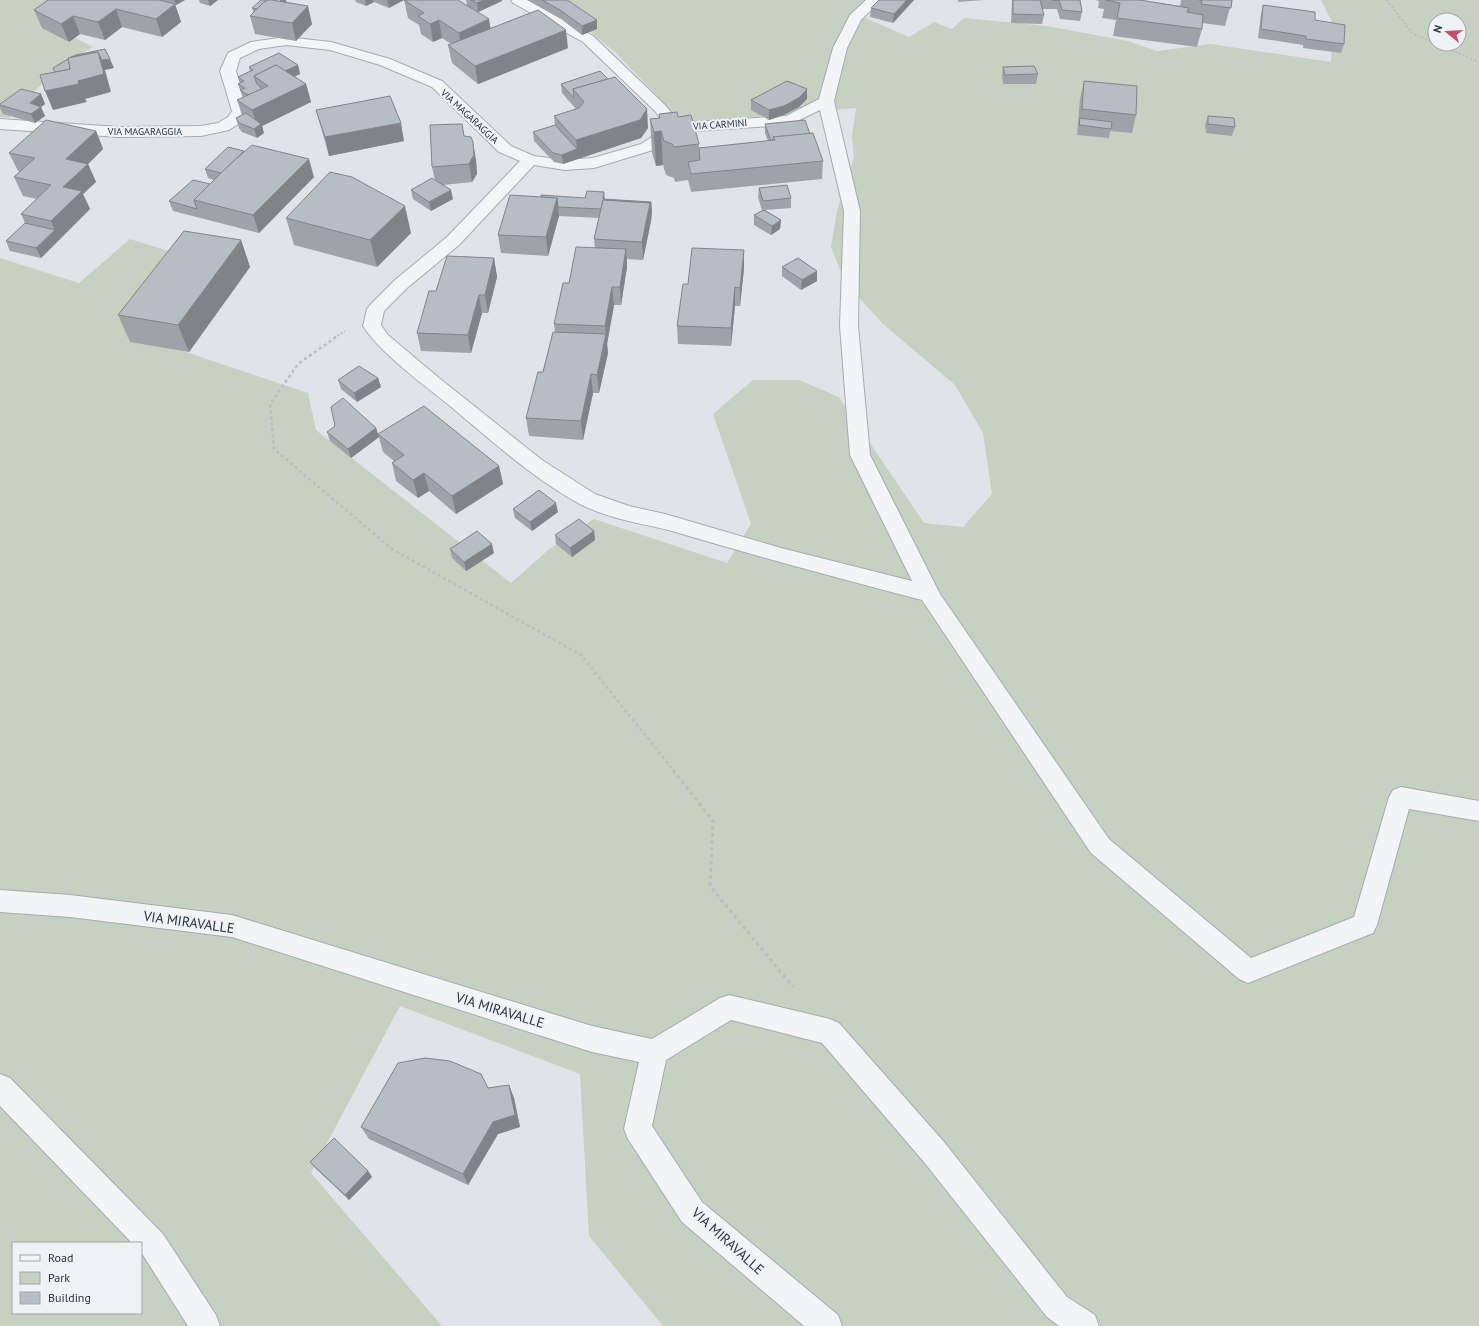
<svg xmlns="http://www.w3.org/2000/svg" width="1479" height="1326" viewBox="0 0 1479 1326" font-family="'PT Sans',sans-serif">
<rect width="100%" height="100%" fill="#e0e4e8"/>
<g fill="#c7d1c1" fill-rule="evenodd">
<polygon points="0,0 62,0 47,23 93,47 58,67 9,118 0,117"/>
<path d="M 551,0 L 869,0 L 856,14 L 909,37 L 934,22 L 952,29 L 964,18 L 1047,26 L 1128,41 L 1157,51 L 1211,44 L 1331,62 L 1333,24 L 1321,0 L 1479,0 L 1479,1326 L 663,1326 L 589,1236 L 580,1074 L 400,1006 L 311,1173 L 442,1326 L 0,1326 L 0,258 L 79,283 L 130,239 L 194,259 L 126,332 L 308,393 L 316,430 L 511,583 L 548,550 L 594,519 L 727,563 L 751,524 L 713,414 L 753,380 L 799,380 L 839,397 L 924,523 L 963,527 L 992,494 L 983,433 L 955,385 L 883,324 L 845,282 L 831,247 L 837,211 L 854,157 L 852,136 L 856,108 L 683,123 L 616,53 ZM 1435,20 L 1459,20 L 1459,44 L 1435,44 ZM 13,1243 L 141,1243 L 141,1313 L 13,1313 Z"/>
</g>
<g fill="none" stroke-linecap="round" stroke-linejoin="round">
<g stroke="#a5abb2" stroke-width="2">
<g id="minor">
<path d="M 511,0 L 528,0 L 593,36 L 665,105 L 680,123 L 786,116 L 819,99 L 833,48 L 850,15 L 866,0 L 881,0 L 861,20 L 847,48 L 834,101 L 860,211 L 858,326 L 870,455 L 940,594 L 1109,839 L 1251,958 L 1354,917 L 1389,797 L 1393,790 L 1401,787 L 1479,801 L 1479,821 L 1409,809 L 1377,925 L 1373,933 L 1248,983 L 1239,979 L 1091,853 L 922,600 C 838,578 755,556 672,531 C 641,523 608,519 580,504 C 532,478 491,440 450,406 C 423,384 381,354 363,326 L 367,309 L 370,305 L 395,280 L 447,237 L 520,161 L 499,152 L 432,87 L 380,65 L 330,50 L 286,45 L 259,49 L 240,58 L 236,71 L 248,111 L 240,123 L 229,130 L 201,136 L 119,137 L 0,129 L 0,119 L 119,127 L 201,126 L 218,123 L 228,117 L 232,111 L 220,71 L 228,53 L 251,42 L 286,37 L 331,42 L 390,59 L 442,81 L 511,146 L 534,156 L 565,160 L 593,158 L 641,144 L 667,127 L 655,111 L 583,42 L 513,3 ZM 820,110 L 844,211 L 840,326 L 850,455 L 912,581 L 781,548 L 665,514 L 629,506 L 595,494 L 542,460 L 439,378 L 388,335 L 381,325 L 384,311 L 407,288 L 459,245 L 534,165 L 565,170 L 594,168 L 653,150 L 680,132 L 789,125 Z"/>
<polygon points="0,890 70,895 232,915 592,1026 652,1039 720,998 729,995 830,1019 839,1023 944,1142 1067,1297 1095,1315 1099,1326 1059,1326 1047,1317 924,1162 822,1043 731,1020 666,1060 652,1126 702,1202 838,1315 842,1326 804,1326 682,1222 628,1139 624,1129 639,1062 592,1052 232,937 70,917 0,912"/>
<polygon points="0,1074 10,1078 163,1234 216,1315 220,1326 188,1326 141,1252 141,1243 132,1243 0,1106"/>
</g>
</g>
<g stroke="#babec2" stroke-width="2" stroke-dasharray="2 2" stroke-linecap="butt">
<polyline points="1387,0 1412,33 1435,43"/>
<polyline points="1437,44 1479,62"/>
<polyline points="334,338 345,331"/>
</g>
<polyline stroke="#babec2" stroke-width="2.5" stroke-dasharray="3 3" stroke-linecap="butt" points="336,337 298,364 270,404 274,449 392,549 581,655 674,771"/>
<polyline stroke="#babec2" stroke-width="3" stroke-dasharray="3.5 3.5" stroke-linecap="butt" points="673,770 713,821 710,886 793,987"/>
<use href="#minor" fill="#f2f4f6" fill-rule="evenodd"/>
</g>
<g fill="#9da3a9">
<polygon points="160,0 185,0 176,5 175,5 181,22 162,37 122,27 105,40 80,34 69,42 42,28 34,10"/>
<polygon points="199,0 218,0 210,6 200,3"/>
<polygon points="355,0 404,0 389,8 374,2 366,6 356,2"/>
<polygon points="404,0 467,6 466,0 502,0 502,1 478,12 491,28 568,48 478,84 452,63 448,45 451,44 442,38 433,42 421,34 419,25 408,18"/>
<polygon points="527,0 567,0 597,29 582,35 561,19"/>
<polygon points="879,0 914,0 893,23 870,17 871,8"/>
<polygon points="958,0 984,0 958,2"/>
<polygon points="1012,0 1080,0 1082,12 1080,21 1060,19 1057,9 1042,9 1044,15 1042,24 1011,23"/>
<polygon points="1096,0 1140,0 1180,6 1181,0 1232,0 1225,26 1202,23 1202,29 1197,47 1113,36 1116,20 1102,18 1104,9 1098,8 1099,1 1095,0"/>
<polygon points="287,2 312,24 296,41 255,34 250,16 254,13 252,8"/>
<polygon points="1263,5 1315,20 1344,44 1341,53 1303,48 1303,45 1258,38 1261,14"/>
<polygon points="298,65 300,74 295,77 306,84 311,102 262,126 264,133 257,138 242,132 239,128 236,118 242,115 237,100 243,98 238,84 240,83 238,77 250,71 249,67"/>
<polygon points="1003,67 1038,74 1036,84 1003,84 1002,76"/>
<polygon points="1084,81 1136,115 1132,133 1110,131 1109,138 1077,135 1080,99"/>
<polygon points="561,84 648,128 641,138 563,164 554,162 534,141 533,132 555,125 554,116 576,109 562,93"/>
<polygon points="807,89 807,99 799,107 784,115 769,120 751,110 751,100"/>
<polygon points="41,94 45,104 41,107 45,116 35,123 3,114 0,108 0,104"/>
<polygon points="316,110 404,141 329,156 321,128"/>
<polygon points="659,114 678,117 699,144 699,148 768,141 765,133 765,124 810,134 823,161 822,179 691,192 688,180 675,182 674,178 666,175 663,165 656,166 652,153 650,119 659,118"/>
<polygon points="1208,116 1235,127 1232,136 1206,133 1205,125"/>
<polygon points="96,131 103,149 88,164 96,182 83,194 90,209 41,258 10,251 6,241 25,223 21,214 37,199 23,196 14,177 20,172 18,171 9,153"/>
<polygon points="464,136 476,160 477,174 472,182 443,185 453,199 431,211 413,199 411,190 435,180 432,167"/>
<polygon points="205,169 314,177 259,233 173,211 169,201 210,184 214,180 208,178"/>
<polygon points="759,188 791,198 791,208 765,210 781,220 780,229 771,235 754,225 754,215 762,210 758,197"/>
<polygon points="541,197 605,199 651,202 652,211 651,221 643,260 627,259 627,267 621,305 614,305 607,344 608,353 599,393 593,393 583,440 529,436 526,418 543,372 555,332 554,324 569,283 595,248 594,239 599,218 559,216 548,256 501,253 498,235"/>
<polygon points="286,218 411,233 377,267 294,245"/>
<polygon points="241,240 250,267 189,352 130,342 118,315"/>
<polygon points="744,250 744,268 740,306 735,306 731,346 678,344 677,326 688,284"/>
<polygon points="494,258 497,277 488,313 482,313 471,353 421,351 417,333 436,291"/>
<polygon points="782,267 817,281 801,290 782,276"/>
<polygon points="378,378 381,387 357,402 341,389 338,380"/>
<polygon points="376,428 379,437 351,458 330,441 327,432"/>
<polygon points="378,434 499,466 503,484 456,514 429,491 418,498 396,481 392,463 394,461 383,452"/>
<polygon points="513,509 558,512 532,531 515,518"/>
<polygon points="594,531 595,540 572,557 556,544 555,535"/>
<polygon points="450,549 494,553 466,571 452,558"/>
<polygon points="488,1088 514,1098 520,1127 498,1134 468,1185 369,1139 361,1127"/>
<polygon points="310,1162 368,1171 372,1177 349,1200 315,1168"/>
</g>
<g fill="#808489">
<polygon points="174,0 185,0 176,5"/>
<polygon points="208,0 218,0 210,6"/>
<polygon points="280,0 286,0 287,4 269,20"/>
<polygon points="365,0 373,0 374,2 366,6"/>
<polygon points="387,0 404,0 389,8"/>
<polygon points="484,0 502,0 502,1 478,12 477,3"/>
<polygon points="907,0 914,0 893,23 894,14"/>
<polygon points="175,4 181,22 162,37 156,19"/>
<polygon points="308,6 312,24 296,41 292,23"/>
<polygon points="116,9 122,27 105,40 98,22"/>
<polygon points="73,16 80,34 69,42 61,24"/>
<polygon points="489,19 492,37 462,51 459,33"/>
<polygon points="439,20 442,38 433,42 430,24"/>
<polygon points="597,20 597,29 582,35 582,26"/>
<polygon points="566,30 568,48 478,84 475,66"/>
<polygon points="98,52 110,59 114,68 105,70 111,92 85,99 87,102 53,110 45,91"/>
<polygon points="298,65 300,74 269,89 268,86 262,82"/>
<polygon points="306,84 311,102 262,126 264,133 257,138 254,129 257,126 252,110"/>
<polygon points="807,89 807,99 799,107 784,115 769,120 769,110"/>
<polygon points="41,94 45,104 41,107 45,116 35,123 31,114 30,103"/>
<polygon points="647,109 648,128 641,138 563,164 562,155 577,149 576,140"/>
<polygon points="401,123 404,141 329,156 325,137"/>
<polygon points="96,131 103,149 88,164 96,182 83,194 90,209 59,240 51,221 63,187 66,159"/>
<polygon points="661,131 663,165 656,166 654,132"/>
<polygon points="473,142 476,160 477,174 472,182 469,164"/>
<polygon points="309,159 314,177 259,233 253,215"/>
<polygon points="451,190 453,199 431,211 429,202"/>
<polygon points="604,192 605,201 603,199"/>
<polygon points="557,198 559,216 548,256 546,237"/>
<polygon points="651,202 652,211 651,221 643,260 642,242 650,203"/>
<polygon points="405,206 411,233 377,267 370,240"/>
<polygon points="781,220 780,229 771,235 772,226"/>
<polygon points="55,230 59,240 41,258 36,248"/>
<polygon points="241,240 250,267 189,352 178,325"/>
<polygon points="626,249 627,267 621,305 620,287"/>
<polygon points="744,250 744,268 740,306 740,288"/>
<polygon points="494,258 497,277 488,313 485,295"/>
<polygon points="817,271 817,281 801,290 802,280"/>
<polygon points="612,287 614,305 607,344 605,326"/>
<polygon points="735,287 735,306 731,346 731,328"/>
<polygon points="479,295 482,313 471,353 468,335"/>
<polygon points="606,334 608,353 599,393 597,375"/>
<polygon points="591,374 593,393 583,440 581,421"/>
<polygon points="378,378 381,387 357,402 354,393"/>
<polygon points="376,428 379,437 351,458 348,449"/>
<polygon points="499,466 503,484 456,514 452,496"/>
<polygon points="424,473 429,491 418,498 413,480"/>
<polygon points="556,503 558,512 532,531 530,522"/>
<polygon points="594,531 595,540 572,557 570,548"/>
<polygon points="492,544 494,553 466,571 464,562"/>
<polygon points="509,1085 514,1098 520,1127 498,1134 468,1185 463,1174"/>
<polygon points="368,1171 372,1177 349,1200 345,1195"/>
</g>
<g fill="#b7bdc4" stroke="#808489">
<polygon points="48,0 159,0 175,4 156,19 116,9 98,22 73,16 61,24 34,10"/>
<polygon points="261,0 268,0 264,2 257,9 252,8"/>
<polygon points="268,0 272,0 308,6 292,23 250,16 264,2"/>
<polygon points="404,0 458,0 489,19 459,33 439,20 430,24 418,16 424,13"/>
<polygon points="471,0 484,0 477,3"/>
<polygon points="542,0 567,0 597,20 582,26 560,10"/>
<polygon points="879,0 907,0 894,14 871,8"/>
<polygon points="1013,0 1040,0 1044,15 1013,14"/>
<polygon points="1052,0 1080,0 1082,12 1062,10 1059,0"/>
<polygon points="1106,0 1140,0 1189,8 1187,12 1203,15 1202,29 1117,18 1120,3"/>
<polygon points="1199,0 1232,0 1231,8 1201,4 1202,0"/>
<polygon points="1263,5 1315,12 1315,20 1345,25 1344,44 1306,39 1306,36 1261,29"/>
<polygon points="538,10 566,30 475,66 448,45"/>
<polygon points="105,49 110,59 102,60 98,52 71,57 76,55"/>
<polygon points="98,52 104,74 78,81 79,84 45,91 40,75 70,69 68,58"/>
<polygon points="279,53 298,65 285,71 276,65 254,76 257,84 262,89 248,95 240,90 245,88 238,84 244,81 238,77 253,70 249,67"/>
<polygon points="68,59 70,69 55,72 53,68"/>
<polygon points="276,65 306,84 252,110 237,100 268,86 254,76"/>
<polygon points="1034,66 1038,74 1005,75 1003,67"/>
<polygon points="600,71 608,79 573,89 574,98 561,84"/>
<polygon points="615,77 647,109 640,120 576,140 554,116 579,108 584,102 573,89"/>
<polygon points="787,81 807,89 800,97 784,106 769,110 751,100"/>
<polygon points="1084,81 1137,86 1136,115 1082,109"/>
<polygon points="21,89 41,94 30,103 41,107 31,114 0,105 0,104"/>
<polygon points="390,96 401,123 325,137 316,110"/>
<polygon points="677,112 678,117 691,115 699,144 674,147 672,144 664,141 661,131 654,132 650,119 660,118 659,114"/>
<polygon points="246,113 261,124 254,129 239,123 236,118"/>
<polygon points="1208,116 1234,118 1235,127 1208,124"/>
<polygon points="1080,118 1112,122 1111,129 1079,125"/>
<polygon points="46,120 96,131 66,159 88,164 63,187 82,191 51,221 21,214 51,185 14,177 35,158 9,153"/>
<polygon points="805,120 810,134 773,137 773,141 771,141 765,124"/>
<polygon points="462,124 464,136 471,137 473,142 474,155 469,164 432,167 430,125"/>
<polygon points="555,125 577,149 562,155 553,153 533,132"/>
<polygon points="813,133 823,161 691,174 688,162 700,160 699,148 775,140 773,137"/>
<polygon points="252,145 309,159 253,215 194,200 228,166"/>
<polygon points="228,147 244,151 221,173 205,169"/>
<polygon points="330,172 352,177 405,206 370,240 286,218"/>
<polygon points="432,178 451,190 429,202 411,190"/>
<polygon points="193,180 210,184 194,200 197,209 169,201"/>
<polygon points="787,185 791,198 763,201 759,188"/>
<polygon points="587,191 604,192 603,199 651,202 650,212 650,203 603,200 601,209 558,207 557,198 541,197 541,195 585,198"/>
<polygon points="510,195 557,198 546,237 498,235"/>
<polygon points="603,200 650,203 642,242 594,239"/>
<polygon points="764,210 781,220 772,226 754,215"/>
<polygon points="25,223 55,230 36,248 6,241"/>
<polygon points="184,231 241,240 178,325 118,315"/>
<polygon points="576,247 626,249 620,287 612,287 605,326 554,324 563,283 569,283"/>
<polygon points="692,248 744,250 740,288 735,287 731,328 677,326 683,284 688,284"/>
<polygon points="447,256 494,258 485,295 479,295 468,335 417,333 429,291 436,291"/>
<polygon points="798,258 817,271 802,280 782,267"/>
<polygon points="553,332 606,334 597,375 591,374 581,421 526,418 538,372 543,372"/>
<polygon points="359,366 378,378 354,393 338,380"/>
<polygon points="343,398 376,428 348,449 327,432 335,426 331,407"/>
<polygon points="424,406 499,466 452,496 424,473 413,480 392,463 404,455 378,434"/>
<polygon points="539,490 556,503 530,522 513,509"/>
<polygon points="579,519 594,531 570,548 555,535"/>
<polygon points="477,531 492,544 464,562 450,549"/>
<polygon points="425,1058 450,1061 481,1074 488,1088 509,1085 515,1115 493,1122 463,1174 361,1127 398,1063"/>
<polygon points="334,1138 368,1171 345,1195 310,1162"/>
</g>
<g text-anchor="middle" stroke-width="4" stroke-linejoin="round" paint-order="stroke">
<g font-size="10" fill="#29333e" stroke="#eff2f5">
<text transform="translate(470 116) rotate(43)" y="4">VIA MAGARAGGIA</text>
<text transform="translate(720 124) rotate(-4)" y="4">VIA CARMINI</text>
<text x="145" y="135">VIA MAGARAGGIA</text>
</g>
<g font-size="14" fill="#29333e" stroke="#eff2f5">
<text transform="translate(189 922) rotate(8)" y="5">VIA MIRAVALLE</text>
<text transform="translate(500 1010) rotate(17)" y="5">VIA MIRAVALLE</text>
<text transform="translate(728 1241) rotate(42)" y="5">VIA MIRAVALLE</text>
</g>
</g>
<rect x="12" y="1242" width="130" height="72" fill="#eff2f5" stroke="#a0a6ac"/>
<rect x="20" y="1255" width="20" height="6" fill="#f2f4f6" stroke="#a0a6ac"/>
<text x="48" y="1262" font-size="12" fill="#29333e">Road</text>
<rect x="20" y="1272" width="20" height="12" fill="#c7d1c1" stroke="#a0a6ac"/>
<text x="48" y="1282" font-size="12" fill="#29333e">Park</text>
<rect x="20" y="1292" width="20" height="12" fill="#b7bdc4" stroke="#a0a6ac"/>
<text x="48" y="1302" font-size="12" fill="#29333e">Building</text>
<g transform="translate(1447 32) rotate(288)"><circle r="19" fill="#eff2f5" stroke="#a0a6ac"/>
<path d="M0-3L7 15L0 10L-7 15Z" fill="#c44d6c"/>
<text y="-6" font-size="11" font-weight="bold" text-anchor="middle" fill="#29333e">N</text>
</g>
</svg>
